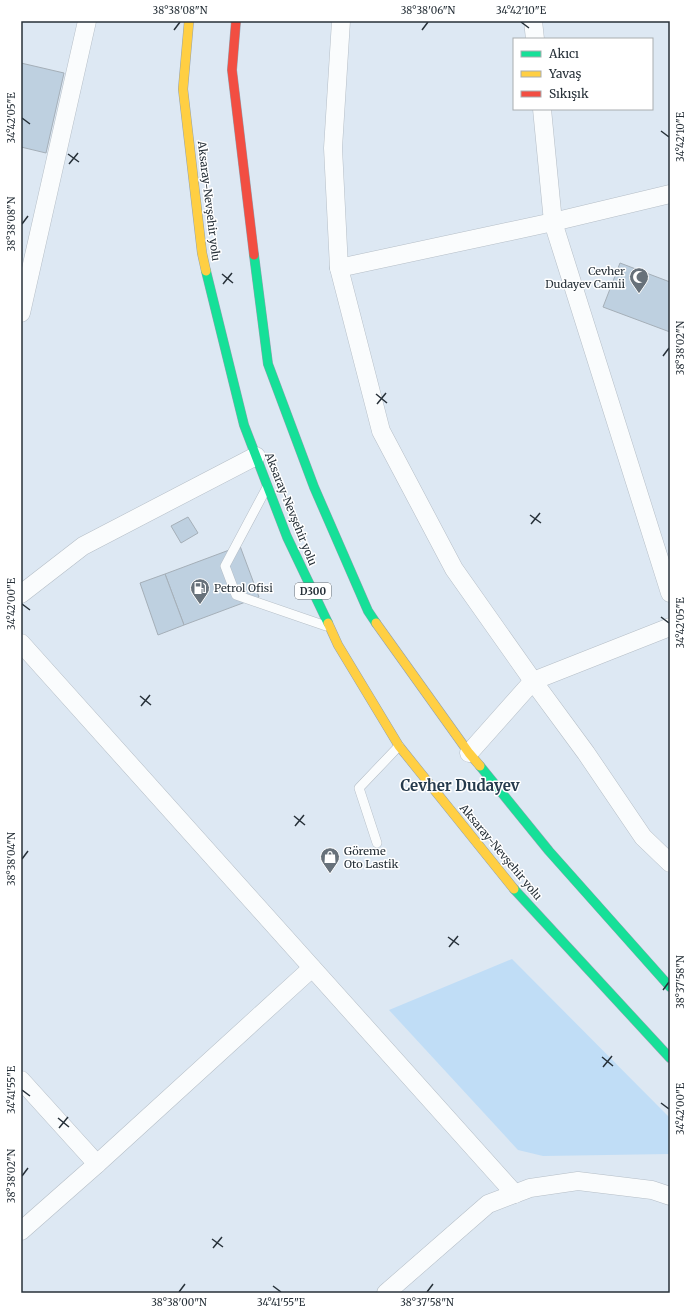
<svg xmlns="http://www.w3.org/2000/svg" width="691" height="1314" viewBox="0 0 691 1314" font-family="Merriweather,serif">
<rect width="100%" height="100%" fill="#dde8f3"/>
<polygon fill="#c0ddf6" points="512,959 670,1118 670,1154 543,1156 518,1150 389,1010"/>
<g fill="#bed0e0" stroke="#a5afb8">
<polygon points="21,63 64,73 46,153 21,147"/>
<polygon points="620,263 670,282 670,332 603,307"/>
<polygon points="188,517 198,533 181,543 171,526"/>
<polygon points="240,546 259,597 184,625 165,574"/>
<polygon points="165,574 184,625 158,635 140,583"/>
</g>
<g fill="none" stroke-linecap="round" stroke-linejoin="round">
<g stroke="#b5bec7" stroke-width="10">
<g id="lane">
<polyline points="266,489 225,566 236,595 326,626"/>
<polyline points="377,843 359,788 399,746"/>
</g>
</g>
<g stroke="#b5bec7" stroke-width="19">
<g id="street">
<polyline points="341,21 333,148 339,268 381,431 454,569 533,681 586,753 643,837 670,863"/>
<polyline points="533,21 535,39"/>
<polyline points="542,109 553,222 670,593"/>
<polyline points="339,268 553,222 670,194"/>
<polyline points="21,313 87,21"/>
<polyline points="21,594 83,546 256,456"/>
<polyline points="21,643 515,1194"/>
<polyline points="469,753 533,681 670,627"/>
<polyline points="21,1080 97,1164"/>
<polyline points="21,1231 97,1164 312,968"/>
<polyline points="386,1293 488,1204 530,1188 578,1181 652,1190 670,1196"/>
</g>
</g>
<g stroke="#93a2af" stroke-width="10">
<g id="fast">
<polyline points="254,255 268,364 314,487 368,611 376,623"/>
<polyline points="206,271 244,425 287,537 328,623"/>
<polyline points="480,766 549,851 670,987"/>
<polyline points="514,889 670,1058"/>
</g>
</g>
<g stroke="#93a2af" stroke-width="10">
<g id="slow">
<polyline points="189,21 183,89 202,253 206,271"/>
<polyline points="328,623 338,645 399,746 514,889"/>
<polyline points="376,623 469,753 480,766"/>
</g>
</g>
<g stroke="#93a2af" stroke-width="10">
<polyline id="jam" points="236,21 232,70 254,255"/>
</g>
<use href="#lane" stroke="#fafcfd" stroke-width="9"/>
<use href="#street" stroke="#fafcfd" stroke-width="18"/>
<use href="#fast" stroke="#16e098" stroke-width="9"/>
<use href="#slow" stroke="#ffcf43" stroke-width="9"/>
<use href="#jam" stroke="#f24e42" stroke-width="9"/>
</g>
<path fill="none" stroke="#273139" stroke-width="1.5" d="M 521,22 L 529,28M 174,30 L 180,22M 422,30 L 428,22M 22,118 L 30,124M 661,131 L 669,137M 68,154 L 79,162M 69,164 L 78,153M 22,224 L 28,216M 222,274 L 233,283M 223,284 L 232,273M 663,356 L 669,348M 376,394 L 387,403M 377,404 L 386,393M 530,515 L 541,523M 531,524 L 540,513M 22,604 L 30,610M 661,617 L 669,623M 140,696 L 151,705M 141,706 L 150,695M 294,816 L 305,825M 295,826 L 304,815M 22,859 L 28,851M 448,937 L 459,945M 449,947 L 458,936M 663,990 L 669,982M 602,1057 L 613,1066M 603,1067 L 612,1056M 22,1090 L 30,1096M 661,1103 L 669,1109M 58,1118 L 69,1127M 59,1128 L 68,1117M 22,1176 L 28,1168M 212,1239 L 223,1247M 213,1248 L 222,1237M 273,1286 L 281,1292M 179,1292 L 185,1284M 427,1292 L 433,1284"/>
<defs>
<g id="mosque-pin" transform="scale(1)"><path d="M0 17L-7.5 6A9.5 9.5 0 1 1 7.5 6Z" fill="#67717a" stroke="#fff"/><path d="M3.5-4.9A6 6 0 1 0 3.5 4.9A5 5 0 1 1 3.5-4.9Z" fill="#fff"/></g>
<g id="fuel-pin" transform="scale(1)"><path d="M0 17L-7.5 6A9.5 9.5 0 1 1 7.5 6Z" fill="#67717a" stroke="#fff"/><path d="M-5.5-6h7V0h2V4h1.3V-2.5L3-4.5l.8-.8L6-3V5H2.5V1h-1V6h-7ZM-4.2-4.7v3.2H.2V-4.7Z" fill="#fff"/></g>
<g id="shop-pin" transform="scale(1)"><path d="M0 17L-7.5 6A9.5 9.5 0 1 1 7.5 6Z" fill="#67717a" stroke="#fff"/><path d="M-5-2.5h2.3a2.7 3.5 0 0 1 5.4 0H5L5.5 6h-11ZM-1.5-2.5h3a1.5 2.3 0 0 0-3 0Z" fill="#fff"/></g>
</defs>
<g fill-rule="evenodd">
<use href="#mosque-pin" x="639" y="277"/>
<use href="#fuel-pin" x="200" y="588"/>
<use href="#shop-pin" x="330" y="857"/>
</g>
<g text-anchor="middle" stroke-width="3" stroke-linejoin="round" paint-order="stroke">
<rect fill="#fff" stroke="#686f74" stroke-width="1" x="295" y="583" width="36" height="16" rx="3"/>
<g font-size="10" font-weight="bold" fill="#273139">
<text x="313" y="595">D300</text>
</g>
<g font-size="11" fill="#273139" stroke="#fff">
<text transform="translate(209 201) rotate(83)" y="4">Aksaray-Nevşehir yolu</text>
<text transform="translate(291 509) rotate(68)" y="4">Aksaray-Nevşehir yolu</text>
<text transform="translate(501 852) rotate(50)" y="4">Aksaray-Nevşehir yolu</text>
</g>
<g font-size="11" fill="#273139" stroke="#fff" text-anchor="start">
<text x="625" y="275" text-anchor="end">Cevher<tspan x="625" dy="13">Dudayev Camii</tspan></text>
<text x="214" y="592">Petrol Ofisi</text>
<text x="344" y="855">Göreme<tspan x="344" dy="13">Oto Lastik</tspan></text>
</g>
<g font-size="15" font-weight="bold" fill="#253a4c" stroke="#fff">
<text x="460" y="791">Cevher Dudayev</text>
</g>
</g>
<rect width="691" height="1314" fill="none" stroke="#ffffff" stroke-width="44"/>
<rect x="513" y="38" width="140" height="72" fill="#ffffff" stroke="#a9adb0"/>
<rect x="521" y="51" width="20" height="6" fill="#16e098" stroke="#a9adb0"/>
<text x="549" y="58" font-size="12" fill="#273139">Akıcı</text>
<rect x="521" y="71" width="20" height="6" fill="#ffcf43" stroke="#a9adb0"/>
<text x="549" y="78" font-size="12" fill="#273139">Yavaş</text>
<rect x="521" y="91" width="20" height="6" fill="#f24e42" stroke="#a9adb0"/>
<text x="549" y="98" font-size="12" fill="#273139">Sıkışık</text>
<rect x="22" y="22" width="647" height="1270" fill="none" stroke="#273139" stroke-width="1.5"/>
<g font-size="10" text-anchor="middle" fill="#273139">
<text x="180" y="14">38°38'08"N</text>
<text x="428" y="14">38°38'06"N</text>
<text x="521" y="14">34°42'10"E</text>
<text transform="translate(11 118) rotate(-90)" y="4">34°42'05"E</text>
<text transform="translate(680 137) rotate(-90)" y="4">34°42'10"E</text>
<text transform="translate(11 224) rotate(-90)" y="4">38°38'08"N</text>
<text transform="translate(680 348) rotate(-90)" y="4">38°38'02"N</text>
<text transform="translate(11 604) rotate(-90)" y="4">34°42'00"E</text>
<text transform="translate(680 623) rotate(-90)" y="4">34°42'05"E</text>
<text transform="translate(11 859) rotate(-90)" y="4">38°38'04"N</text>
<text transform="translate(680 982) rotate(-90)" y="4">38°37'58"N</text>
<text transform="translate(11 1090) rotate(-90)" y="4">34°41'55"E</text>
<text transform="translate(680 1109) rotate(-90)" y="4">34°42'00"E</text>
<text transform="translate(11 1176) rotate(-90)" y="4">38°38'02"N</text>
<text x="179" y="1306">38°38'00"N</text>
<text x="281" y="1306">34°41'55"E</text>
<text x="427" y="1306">38°37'58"N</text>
</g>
</svg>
